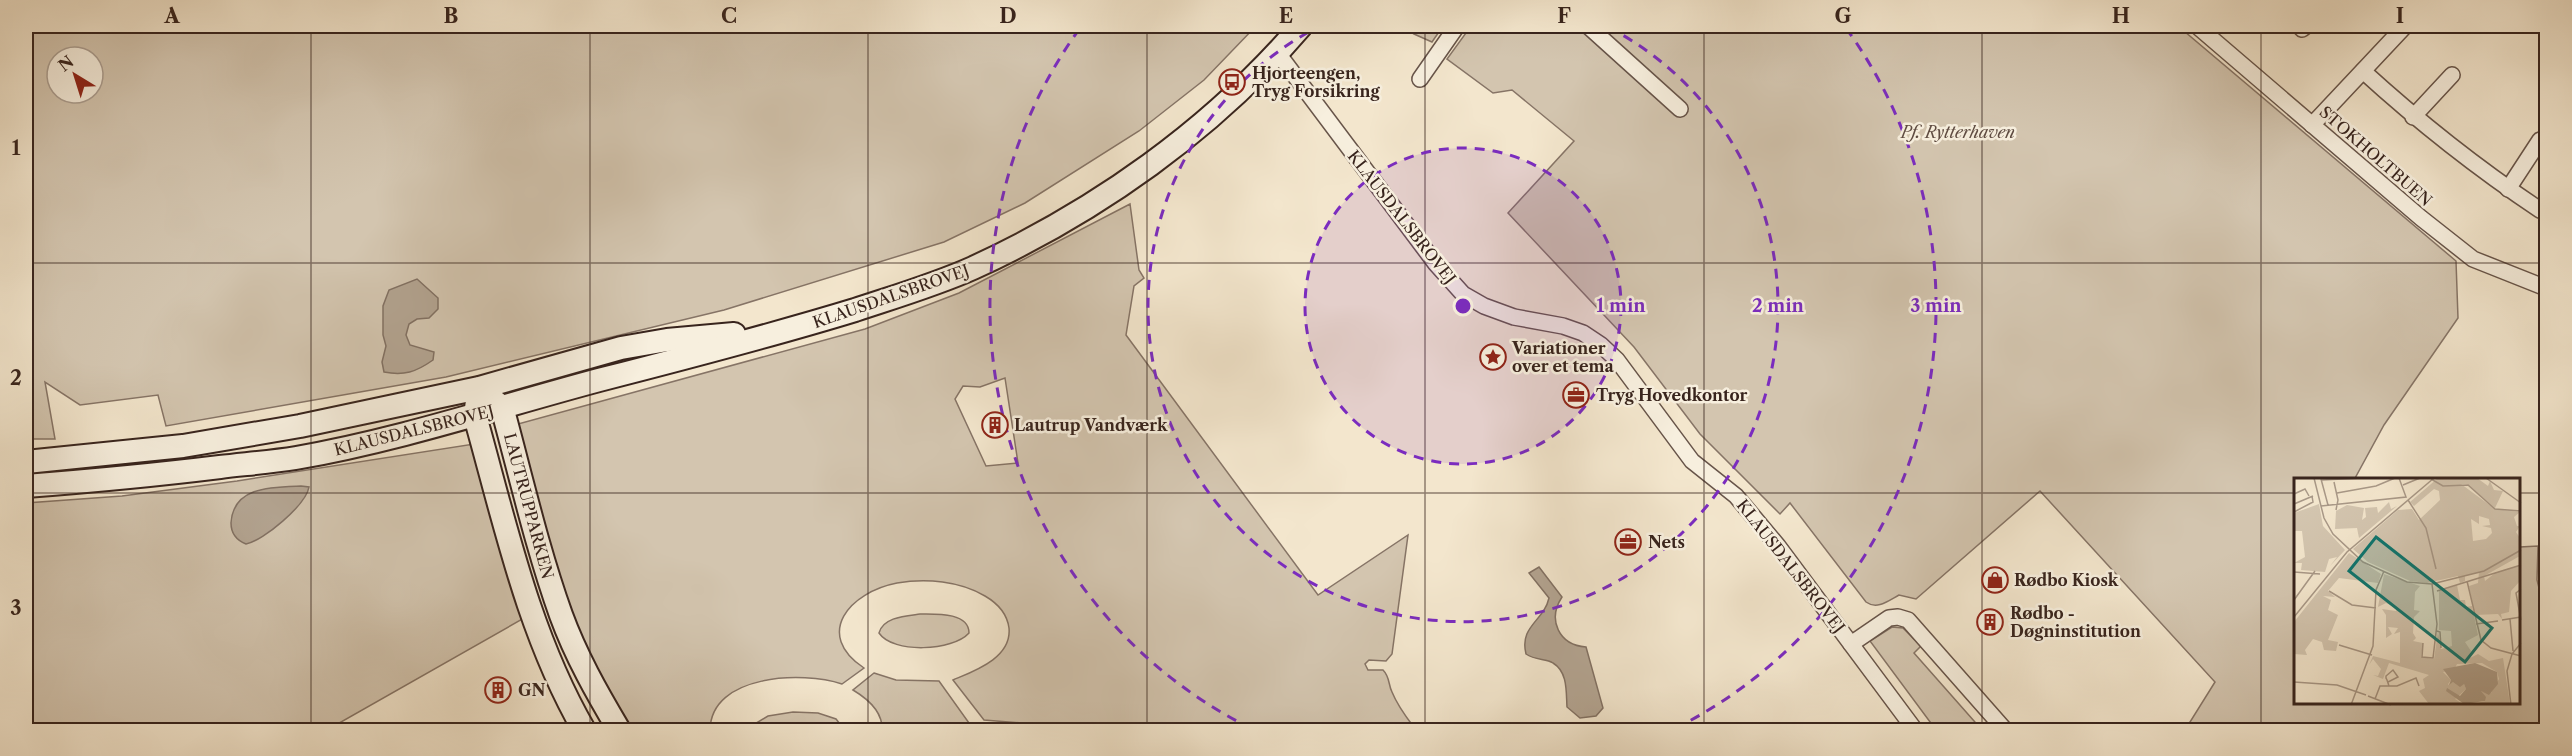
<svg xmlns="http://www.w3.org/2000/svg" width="2572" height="756" viewBox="0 0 2572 756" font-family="'Libre Caslon Text',serif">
<rect width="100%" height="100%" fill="#f3e6cd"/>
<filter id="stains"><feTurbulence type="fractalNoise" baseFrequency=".00333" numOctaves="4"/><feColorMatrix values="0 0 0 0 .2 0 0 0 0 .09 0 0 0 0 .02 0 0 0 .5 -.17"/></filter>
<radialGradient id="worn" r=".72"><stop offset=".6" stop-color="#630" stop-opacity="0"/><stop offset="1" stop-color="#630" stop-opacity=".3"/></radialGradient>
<g fill="#d3c5af" stroke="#867466" stroke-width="1.5" fill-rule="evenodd">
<path d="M 26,26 L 1256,26 L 1204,80 L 1139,131 L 1025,203 L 944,242 L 724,310 L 446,377 L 166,426 L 158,395 L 80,405 L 45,382 L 55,439 L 26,439 ZM 57,57 L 93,57 L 93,93 L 57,93 Z"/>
<polygon points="1402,26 1443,26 1432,42 1414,34"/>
<path d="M 1471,26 L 2178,26 L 2456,261 L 2458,318 L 2384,425 L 2354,480 L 2296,480 L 2296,704 L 2520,704 L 2520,547 L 2538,546 L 2537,580 L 2546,616 L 2546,730 L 2185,730 L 2215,682 L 2040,491 L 1916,599 L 1899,595 C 1888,601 1877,610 1866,602 L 1790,503 L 1780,514 L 1700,434 L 1634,347 L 1508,213 L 1574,141 L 1512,90 L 1493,93 L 1447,59 Z"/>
<path d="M 1130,204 L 1139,270 L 1144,278 L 1134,286 L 1126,335 L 1318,595 L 1408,535 L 1392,654 L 1386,661 L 1369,660 L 1365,664 L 1368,670 L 1383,670 C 1390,677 1388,684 1392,692 C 1398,707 1407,718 1416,730 L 1044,730 L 1022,723 L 984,720 L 953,680 C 974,671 1012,658 1009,628 C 1007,613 997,603 985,596 C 960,581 926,578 897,583 C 850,592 813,634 864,668 L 842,684 C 803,671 711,674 710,730 L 626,730 L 596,672 L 552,568 L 518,424 L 865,329 L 959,293 ZM 1005,378 L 1018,463 L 986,466 L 955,399 L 963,386 L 980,387 Z"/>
<polygon points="474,444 526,617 327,730 26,730 26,503 122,496 237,481"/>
<path d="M 920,614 C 935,614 969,612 969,633 C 953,651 893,654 879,633 C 883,617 906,616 920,614 Z"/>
<polygon points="1892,627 1903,628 1921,646 1914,653 1982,730 1936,730 1870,641"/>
<path d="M 874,673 L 896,680 L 939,681 L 969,723 L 960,725 L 952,730 L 882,730 C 883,712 868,699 853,690 Z"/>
<polygon points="793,712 818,713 836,719 840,724 842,730 752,730 753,725 768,716"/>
</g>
<g fill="#b3a491" stroke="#827163" stroke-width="1.5">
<path d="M 417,279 L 438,298 L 438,309 L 429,318 L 417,319 L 409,324 L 406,335 L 410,345 L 434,352 L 433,360 C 416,372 404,376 384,372 L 382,362 L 386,346 L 383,335 L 383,306 L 389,290 Z"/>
<path d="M 301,486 L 309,487 C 306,505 263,541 246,544 C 236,540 231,534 231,523 C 233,486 273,487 301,486 Z"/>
<path d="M 1539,567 L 1562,597 C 1547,620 1559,645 1586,647 L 1603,708 L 1596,716 L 1580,718 L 1567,707 C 1566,692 1568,672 1553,663 C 1546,658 1536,661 1526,654 C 1519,626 1544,621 1549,598 L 1529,573 Z"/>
</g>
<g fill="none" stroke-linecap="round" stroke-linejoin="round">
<g stroke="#675449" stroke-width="18">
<g id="street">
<polyline points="1588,26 1680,109"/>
<polyline points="2197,26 2421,218 2473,259 2546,288"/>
<polyline points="2302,29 2306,26"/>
<polyline points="1277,52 1436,264 1463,294 1484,306 1514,317 1563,326 1583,333 1601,345 1617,360 1692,461 1736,496 1778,546 1915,730"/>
<path d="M 2363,71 C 2419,122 2477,168 2540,210"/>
<polyline points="1420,79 1457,26"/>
<polyline points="2413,117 2452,75"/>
<polyline points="2312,125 2405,26"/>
<polyline points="2508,189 2540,140"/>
<polyline points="1851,644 1889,618 1898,617 1908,620 2005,730"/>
</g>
</g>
<g stroke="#38241d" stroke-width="26">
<g id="secondary">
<path d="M 492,399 L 502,407 C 521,477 537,548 561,615 C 576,656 597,693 619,730"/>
<path d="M 477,401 L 475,416 C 505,523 528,633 584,730"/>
<polyline points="26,462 183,446 300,426 479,388 621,348 667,340 734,334"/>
<path d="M 26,486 C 90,481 155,475 220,467 C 245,464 271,462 296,458 C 399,440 498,407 599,380 C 685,358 770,336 855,310 C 894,297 935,285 973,268 C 1097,211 1212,130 1301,26"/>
</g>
</g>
<use href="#street" stroke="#f7efde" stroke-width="15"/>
<use href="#secondary" stroke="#f7efde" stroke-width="22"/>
</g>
<path fill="none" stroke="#38241d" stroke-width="1.5" stroke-opacity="0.55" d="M 311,26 L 311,730M 590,26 L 590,730M 868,26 L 868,730M 1147,26 L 1147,730M 1425,26 L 1425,730M 1704,26 L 1704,730M 1982,26 L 1982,730M 2261,26 L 2261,730M 26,263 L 2546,263M 26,493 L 2296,493M 2520,493 L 2546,493"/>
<circle cx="1463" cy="306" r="158" fill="#7b2cbf" fill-opacity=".12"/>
<g fill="none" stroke="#7b2cbf" stroke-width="3" stroke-dasharray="10 8">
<circle cx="1463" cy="306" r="158"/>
<path d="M1608 27A315 315 0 1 1 1318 27"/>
<path d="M1252 729A473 473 0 0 1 1080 28M1846 28A473 473 0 0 1 1674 729"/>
</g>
<defs>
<g id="bus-ring" transform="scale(1.35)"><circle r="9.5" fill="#f7efde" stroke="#8f2418" stroke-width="1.5"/><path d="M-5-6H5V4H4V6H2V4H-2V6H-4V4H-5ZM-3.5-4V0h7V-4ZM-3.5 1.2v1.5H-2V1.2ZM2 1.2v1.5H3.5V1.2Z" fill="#8f2418"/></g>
<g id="sight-ring" transform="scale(1.35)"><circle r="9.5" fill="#f7efde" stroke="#8f2418" stroke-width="1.5"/><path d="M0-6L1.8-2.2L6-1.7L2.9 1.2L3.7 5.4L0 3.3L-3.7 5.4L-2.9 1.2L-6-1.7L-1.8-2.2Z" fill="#8f2418"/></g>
<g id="office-ring" transform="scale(1.35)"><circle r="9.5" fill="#f7efde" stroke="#8f2418" stroke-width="1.5"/><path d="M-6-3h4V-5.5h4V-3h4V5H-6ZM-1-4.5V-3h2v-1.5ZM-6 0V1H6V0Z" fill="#8f2418"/></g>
<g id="building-ring" transform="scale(1.35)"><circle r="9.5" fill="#f7efde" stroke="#8f2418" stroke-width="1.5"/><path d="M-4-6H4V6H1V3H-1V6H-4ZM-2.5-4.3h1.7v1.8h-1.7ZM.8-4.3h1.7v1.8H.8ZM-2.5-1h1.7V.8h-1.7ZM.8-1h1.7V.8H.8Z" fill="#8f2418"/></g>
<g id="shop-ring" transform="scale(1.35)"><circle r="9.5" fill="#f7efde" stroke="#8f2418" stroke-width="1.5"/><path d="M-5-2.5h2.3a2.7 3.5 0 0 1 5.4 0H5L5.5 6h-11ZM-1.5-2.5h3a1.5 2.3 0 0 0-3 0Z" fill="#8f2418"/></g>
</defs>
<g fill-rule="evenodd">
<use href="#bus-ring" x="1232" y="82"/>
<use href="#sight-ring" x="1493" y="357"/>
<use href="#office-ring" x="1576" y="395"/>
<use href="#building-ring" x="995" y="425"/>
<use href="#office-ring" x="1628" y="542"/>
<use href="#shop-ring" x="1995" y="580"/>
<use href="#building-ring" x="1990" y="622"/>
<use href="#building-ring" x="498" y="690"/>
</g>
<g text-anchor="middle" stroke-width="5" stroke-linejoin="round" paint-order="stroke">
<g font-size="16" font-weight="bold" fill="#38241d" stroke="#f7efde" text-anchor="start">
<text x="1252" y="79">Hjorteengen,<tspan x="1252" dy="18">Tryg Forsikring</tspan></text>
<text x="1512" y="354">Variationer<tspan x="1512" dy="18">over et tema</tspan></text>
<text x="1596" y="401">Tryg Hovedkontor</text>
<text x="1014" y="431">Lautrup Vandværk</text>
<text x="1648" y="548">Nets</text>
<text x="2014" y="586">Rødbo Kiosk</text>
<text x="2010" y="619">Rødbo -<tspan x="2010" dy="18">Døgninstitution</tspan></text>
<text x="518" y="696">GN</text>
</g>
<g font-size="16" font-style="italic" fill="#5f4c42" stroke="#f7efde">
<text x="1958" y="138">Pf. Rytterhaven</text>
</g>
<g font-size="16" fill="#38241d" stroke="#f7efde">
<text transform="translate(2376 156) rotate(41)" y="6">STOKHOLTBUEN</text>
<text transform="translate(1402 217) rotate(52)" y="6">KLAUSDALSBROVEJ</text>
<text transform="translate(891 296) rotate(-19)" y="6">KLAUSDALSBROVEJ</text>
<text transform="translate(414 430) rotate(-14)" y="6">KLAUSDALSBROVEJ</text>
<text transform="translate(529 506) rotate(75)" y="6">LAUTRUPPARKEN</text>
<text transform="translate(1791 566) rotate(52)" y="6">KLAUSDALSBROVEJ</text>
</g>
</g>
<g transform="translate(2294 478)">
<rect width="226" height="226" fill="#f3e6cd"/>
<path d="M 144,0 L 183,0 L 194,8 L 196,3 L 200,12 L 209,13 L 201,30 L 173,6 L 167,6 L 201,31 L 226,34 L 220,39 L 223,48 L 226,48 L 222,54 L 226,60 L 226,78 L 190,98 L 191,103 L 201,95 L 226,87 L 226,103 L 217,113 L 215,134 L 207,136 L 208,141 L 204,136 L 181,137 L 175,108 L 184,105 L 185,94 L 171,98 L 171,103 L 166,105 L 164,98 L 133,105 L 116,103 L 74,84 L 59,71 L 104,32 L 118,31 L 125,42 L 146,22 L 145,13 L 140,11 L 120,28 L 116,24 ZM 185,38 L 195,41 L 196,47 L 188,48 L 197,50 L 198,55 L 192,61 L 179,63 L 177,41 L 185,46 ZM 95,24 L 97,31 L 103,28 L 65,60 L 63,50 L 41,51 L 42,33 L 53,27 L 70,30 L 68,42 L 72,39 L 71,30 L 83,29 L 84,35 ZM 25,26 L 29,48 L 51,72 L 36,88 L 43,79 L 35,81 L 31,94 L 7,92 L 8,85 L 0,85 L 11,79 L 8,53 L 0,53 L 0,35 ZM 55,75 L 87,96 L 84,105 L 45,100 L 34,113 L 41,119 L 29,118 L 37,122 L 34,132 L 44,137 L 34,162 L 44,164 L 42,173 L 30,172 L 28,164 L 19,161 L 11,172 L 13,177 L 0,176 L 0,144 ZM 90,96 L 126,108 L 121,114 L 120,132 L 126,133 L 120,139 L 119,155 L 122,160 L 119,163 L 129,165 L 127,179 L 140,181 L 144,154 L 147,171 L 158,168 L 157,153 L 145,152 L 145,113 L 163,107 L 166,122 L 171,122 L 172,129 L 178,128 L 184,157 L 171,164 L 177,173 L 174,181 L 184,176 L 195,183 L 209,180 L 216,226 L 181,226 L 191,223 L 187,213 L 197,215 L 205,201 L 203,194 L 188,185 L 163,186 L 160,192 L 149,194 L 157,202 L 154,206 L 154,207 L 159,204 L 170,206 L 172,211 L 161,221 L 170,227 L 135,226 L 125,213 L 131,210 L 129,201 L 135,197 L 95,185 L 89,201 L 79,197 L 84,198 L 87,191 L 79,181 L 75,187 L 79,178 L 106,185 L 106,154 L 100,156 L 104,150 L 94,149 L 98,156 L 92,160 L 92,137 L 88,131 L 102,133 L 103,130 L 92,125 L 84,129 Z" fill="#d3c5af" fill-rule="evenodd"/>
<path d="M 181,185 L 203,194 L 204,206 L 195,217 L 187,213 L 192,219 L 191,223 L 170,226 L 152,213 L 153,210 L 166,218 L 172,211 L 170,206 L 166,209 L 159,204 L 155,207 L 157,202 L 149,191 Z" fill="#b3a491"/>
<path fill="none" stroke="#a89887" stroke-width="1.5" d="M 20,0 L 30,40 L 39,56 L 69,84 L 113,104 L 138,106 L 190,93 L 227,72M 192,0 L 227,25M 27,1 L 34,27M 137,1 L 149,8 L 174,7 L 201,31 L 227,33M 28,2 L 69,0M 40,4 L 44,22 L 42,32M 109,7 L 126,0M 43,15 L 82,8 L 101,0M 0,16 L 11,11 L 15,18M 114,22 L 132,50 L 142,91M 0,26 L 19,18M 27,28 L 112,19 L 105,0M 0,34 L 19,24 L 18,18M 0,94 L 26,96M 173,103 L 187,162 L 197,170 L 227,178M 227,111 L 222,115 L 227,142M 35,113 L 58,127 L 82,130M 143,113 L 227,87M 0,122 L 21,93M 0,139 L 53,74 L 140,0M 216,141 L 219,173M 208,142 L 227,139M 182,146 L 204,143M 143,153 L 146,154 L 147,170M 129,165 L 128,179 L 139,180 L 143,146 L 138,106M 45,167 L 78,177M 0,204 L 43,207 L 72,217M 94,204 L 104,199 L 99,192 L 92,198 L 92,200 L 93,202 L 95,208M 74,218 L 97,227M 81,221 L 86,208 L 103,208 L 122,200 L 125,208M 57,227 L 79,168 L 82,112 L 90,93M 217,227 L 213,193 L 218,176 L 227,165"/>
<path fill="#0f766e" fill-opacity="0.15" stroke="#0f766e" stroke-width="3" d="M 82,59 L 198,150 L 171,184 L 55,93 Z"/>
<rect width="226" height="226" fill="none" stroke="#38241d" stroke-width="3"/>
</g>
<circle cx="1463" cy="306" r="9" fill="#7b2cbf" stroke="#f7efde" stroke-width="3"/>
<g font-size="18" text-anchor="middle" font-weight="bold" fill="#7b2cbf" stroke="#f7efde" stroke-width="5" stroke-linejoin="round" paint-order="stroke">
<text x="1621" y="312">1 min</text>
<text x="1778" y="312">2 min</text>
<text x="1936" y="312">3 min</text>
</g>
<rect width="2572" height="756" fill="none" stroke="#f3e6cd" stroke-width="66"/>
<g transform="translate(75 75) rotate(322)"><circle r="28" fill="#f7efde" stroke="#ab9e91" stroke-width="1.5"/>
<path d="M0-4.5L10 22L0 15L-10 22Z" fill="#8f2418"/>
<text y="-9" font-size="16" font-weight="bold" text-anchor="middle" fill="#38241d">N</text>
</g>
<rect x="33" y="33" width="2506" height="690" fill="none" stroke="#38241d" stroke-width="2"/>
<g font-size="20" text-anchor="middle" font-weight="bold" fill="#38241d">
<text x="172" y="23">A</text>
<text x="451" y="23">B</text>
<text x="729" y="23">C</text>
<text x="1008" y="23">D</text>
<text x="1286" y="23">E</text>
<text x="1564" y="23">F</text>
<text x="1843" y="23">G</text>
<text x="2121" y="23">H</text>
<text x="2400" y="23">I</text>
<text x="16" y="155">1</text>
<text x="16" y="385">2</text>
<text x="16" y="615">3</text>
</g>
<rect width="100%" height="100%" filter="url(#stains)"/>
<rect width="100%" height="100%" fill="url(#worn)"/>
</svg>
